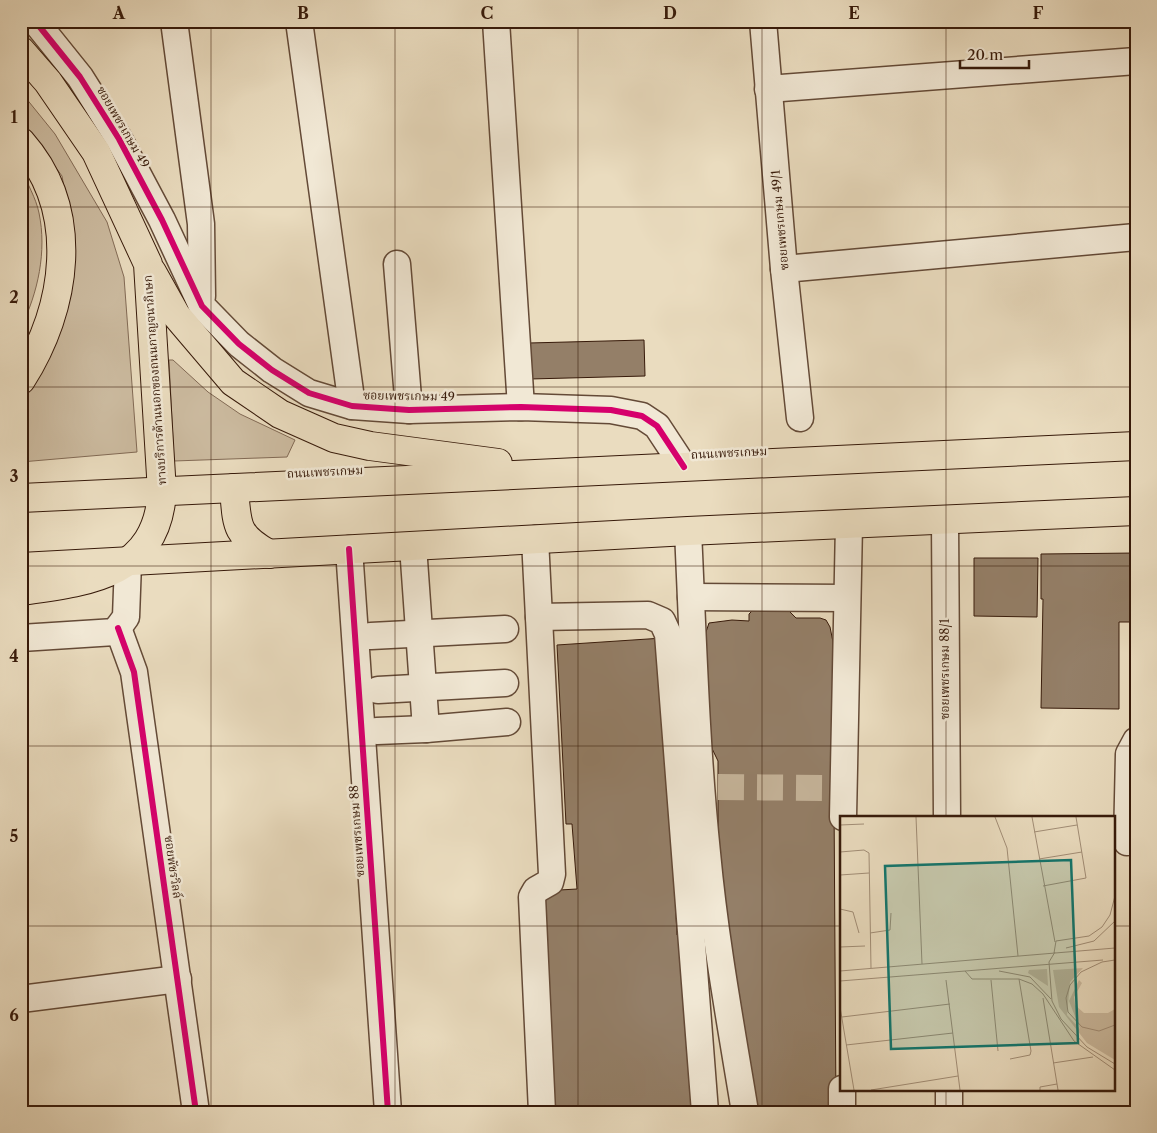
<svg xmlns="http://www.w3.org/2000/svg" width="1157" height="1133" viewBox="0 0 1157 1133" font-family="'Libre Caslon Text','Noto Serif Thai',serif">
<rect width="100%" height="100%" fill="#eadcbf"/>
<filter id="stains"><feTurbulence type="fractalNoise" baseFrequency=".004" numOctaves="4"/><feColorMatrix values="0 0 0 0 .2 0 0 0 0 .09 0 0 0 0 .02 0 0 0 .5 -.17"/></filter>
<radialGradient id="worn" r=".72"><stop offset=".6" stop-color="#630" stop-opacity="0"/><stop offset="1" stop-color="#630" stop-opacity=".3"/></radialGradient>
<g fill="#ccbba0" stroke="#826a55">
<polygon points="21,92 55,134 107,222 124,277 137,452 21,462 21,390 73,238 62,176 34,138 21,125"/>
<path d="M 21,169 C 27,183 36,198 39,213 C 47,251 38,293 21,327 Z"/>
<polygon points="169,360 173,360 208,392 240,414 295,440 287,457 174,461"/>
</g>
<g fill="#947f68" stroke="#371a0a">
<polygon points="644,340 645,376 530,379 529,343"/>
<polygon points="1136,553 1136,622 1119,622 1119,709 1041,708 1043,599 1041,599 1041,554"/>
<polygon points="974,558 1038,558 1037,617 974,616"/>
<polygon points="753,610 788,610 796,618 820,618 826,620 830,627 833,642 836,1112 751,1112 718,868 718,761 705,734 704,638 709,623 732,620 749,621 749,614"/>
<polygon points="663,638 677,935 683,935 696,1112 547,1112 542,891 577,889 572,824 566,824 557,645"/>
</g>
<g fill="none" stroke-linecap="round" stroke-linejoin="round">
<polyline stroke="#c6b59b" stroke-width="26" stroke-dasharray="26 13" stroke-linecap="butt" points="718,787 833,788"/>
<g stroke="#644a37" stroke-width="29">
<g id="minor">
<polyline points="35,21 80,77 119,139 162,220 202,306 239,344 272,370 309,393 352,406 409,410 521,407 611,410 642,416 657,426 684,467"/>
<polyline points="174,21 201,224 202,296"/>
<polyline points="299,21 352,406"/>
<polyline points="496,21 521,407"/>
<polyline points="763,21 784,269 800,418"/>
<polyline points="768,89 1136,61"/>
<polyline points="397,264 409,410"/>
<polyline points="784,269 1136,237"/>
<polyline points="945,521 947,817"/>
<path d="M 688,531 C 693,639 696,746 707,853 C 715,940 731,1026 745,1112"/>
<polyline points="535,539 552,874 550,882 536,890 532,897 542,1112"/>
<polyline points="413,546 426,729"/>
<polyline points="349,549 388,1112"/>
<polyline points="691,597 847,598"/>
<polyline points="539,617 648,615 662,621 668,634 705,1112"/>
<polyline points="118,628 134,672 196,1112"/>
<polyline points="371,636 505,629"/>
<polyline points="21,638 115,632 126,617 128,563"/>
<polyline points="378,690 505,683"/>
<polyline points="377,731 426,729 507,722"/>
<polyline points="843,817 849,524"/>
<polyline points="1127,842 1129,754 1136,741"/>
<polyline points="21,999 178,979"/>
<polyline points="842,1089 842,1112"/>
<polyline points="949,1112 949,1089"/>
</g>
</g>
<g stroke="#371a0a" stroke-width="30">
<g id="major">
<path d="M 21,51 L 48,82 L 96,152 L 148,264 L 162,492 C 157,575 88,582 21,591"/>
<polyline points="152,272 176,315 233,382 280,414 334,438 370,446 498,463"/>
<path d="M 234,488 C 237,525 235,535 269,554"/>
<polyline points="21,498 1136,446"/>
<polyline points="21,567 688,531 1136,511"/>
</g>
</g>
<g stroke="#371a0a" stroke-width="30">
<path id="highway" d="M 21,142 C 82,211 67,308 21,380"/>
</g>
<use href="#minor" stroke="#f1e8d5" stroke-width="26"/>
<use href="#major" stroke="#eadcbf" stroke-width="28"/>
<use href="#highway" stroke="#eadcbf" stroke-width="28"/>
<g stroke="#f1e8d5" stroke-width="9">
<g id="cycleway">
<polyline points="35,21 80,77 119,139 162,220 202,306 239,344 272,370 309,393 352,406 409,410 521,407 611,410 642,416 657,426 684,467"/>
<polyline points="349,549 388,1112"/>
<polyline points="118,628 134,672 196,1112"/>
</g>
</g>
<use href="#cycleway" stroke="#d6006c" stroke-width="6"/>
</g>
<path fill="none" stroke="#371a0a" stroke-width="1" stroke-opacity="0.55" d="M 211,21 L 211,1112M 395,21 L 395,1112M 578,21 L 578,1112M 762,21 L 762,1112M 946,21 L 946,817M 21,207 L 1136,207M 21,387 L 1136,387M 21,566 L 1136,566M 21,746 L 1136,746M 21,926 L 841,926M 1113,926 L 1136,926M 946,1089 L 946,1112"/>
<g text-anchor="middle" stroke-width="5" stroke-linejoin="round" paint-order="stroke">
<g font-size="12" fill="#371a0a" stroke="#f1e8d5">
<text transform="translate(123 127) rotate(60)" y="4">ซอยเพชรเกษม 49</text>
<text transform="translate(780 220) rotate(-95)" y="4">ซอยเพชรเกษม 49/1</text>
<text transform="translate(155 380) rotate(-94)" y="4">ทางบริการด้านนอกของถนนกาญจนาภิเษก</text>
<text transform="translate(409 396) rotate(1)" y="4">ซอยเพชรเกษม 49</text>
<text transform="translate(729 453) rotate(-3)" y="4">ถนนเพชรเกษม</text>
<text transform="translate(325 472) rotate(-3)" y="4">ถนนเพชรเกษม</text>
<text transform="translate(945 669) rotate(-90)" y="4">ซอยเพชรเกษม 88/1</text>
<text transform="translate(357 831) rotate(-94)" y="4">ซอยเพชรเกษม 88</text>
<text transform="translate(173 867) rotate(82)" y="4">ซอยพัชรวิลล์</text>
</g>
</g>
<g transform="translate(840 816)">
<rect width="275" height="275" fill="#eadcbf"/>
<path d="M 243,152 L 230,166 L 227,199 L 240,213 L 229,185 L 239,164 L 242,167 L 234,181 L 235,189 L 244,197 L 268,197 L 275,193 L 275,244 L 247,227 L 219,191 L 213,154 ZM 207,153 L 208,170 L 188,157 L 189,154 Z" fill="#ccbba0"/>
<path fill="none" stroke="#a28e77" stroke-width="1" d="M 76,1 L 82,148M 155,1 L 167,32 L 178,140M 192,1 L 215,126M 0,9 L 24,8M 194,16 L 237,9M 0,36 L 24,34 L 29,37 L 31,152M 199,43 L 242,36M 0,59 L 29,57M 203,70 L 246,62 L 236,1M 0,93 L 13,96 L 19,117M 30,117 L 50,114 L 51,97M 0,131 L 25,130M 226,132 L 254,125 L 275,105M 215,136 L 209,146 L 211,173 L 212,185 L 221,203 L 247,231 L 275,248M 214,137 L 216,125 L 249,120 L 262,111 L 270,99 L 275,80M 275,144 L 262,146 L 241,156 L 230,169 L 226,182 L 228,196 L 242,211 L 259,215 L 275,209M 0,155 L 275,132M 125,155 L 132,163 L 179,163 L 192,168 L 203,178 L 234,225 L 275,254M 159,155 L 190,161 L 211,183M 106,164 L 120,274M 151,164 L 158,235M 0,165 L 263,144M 203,182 L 218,274M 0,191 L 14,274M 2,201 L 110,188M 6,229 L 113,217M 170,243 L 190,239 L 191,235 L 179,163M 213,247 L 253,241M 31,274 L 118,260M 200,274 L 200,271 L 217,268"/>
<path fill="#0f766e" fill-opacity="0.15" stroke="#0f766e" stroke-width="2.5" d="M 231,44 L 238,227 L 51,233 L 45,50 Z"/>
<rect width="275" height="275" fill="none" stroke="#371a0a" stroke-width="2.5"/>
</g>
<rect width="1157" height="1133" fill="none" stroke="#eadcbf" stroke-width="55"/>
<path d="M960 60v8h69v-8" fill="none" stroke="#371a0a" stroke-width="2.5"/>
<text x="967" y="60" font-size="15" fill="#371a0a" stroke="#f1e8d5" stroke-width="4" paint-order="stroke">20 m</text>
<rect x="28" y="28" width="1102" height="1078" fill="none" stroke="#371a0a" stroke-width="2"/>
<g font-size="16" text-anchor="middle" font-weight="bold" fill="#371a0a">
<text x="119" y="19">A</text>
<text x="303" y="19">B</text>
<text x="487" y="19">C</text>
<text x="670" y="19">D</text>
<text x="854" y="19">E</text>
<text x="1038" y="19">F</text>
<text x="14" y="123">1</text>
<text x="14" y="303">2</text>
<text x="14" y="482">3</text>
<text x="14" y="662">4</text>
<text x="14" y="842">5</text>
<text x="14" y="1021">6</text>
</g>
<rect width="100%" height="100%" filter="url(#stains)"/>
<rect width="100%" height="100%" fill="url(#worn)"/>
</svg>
